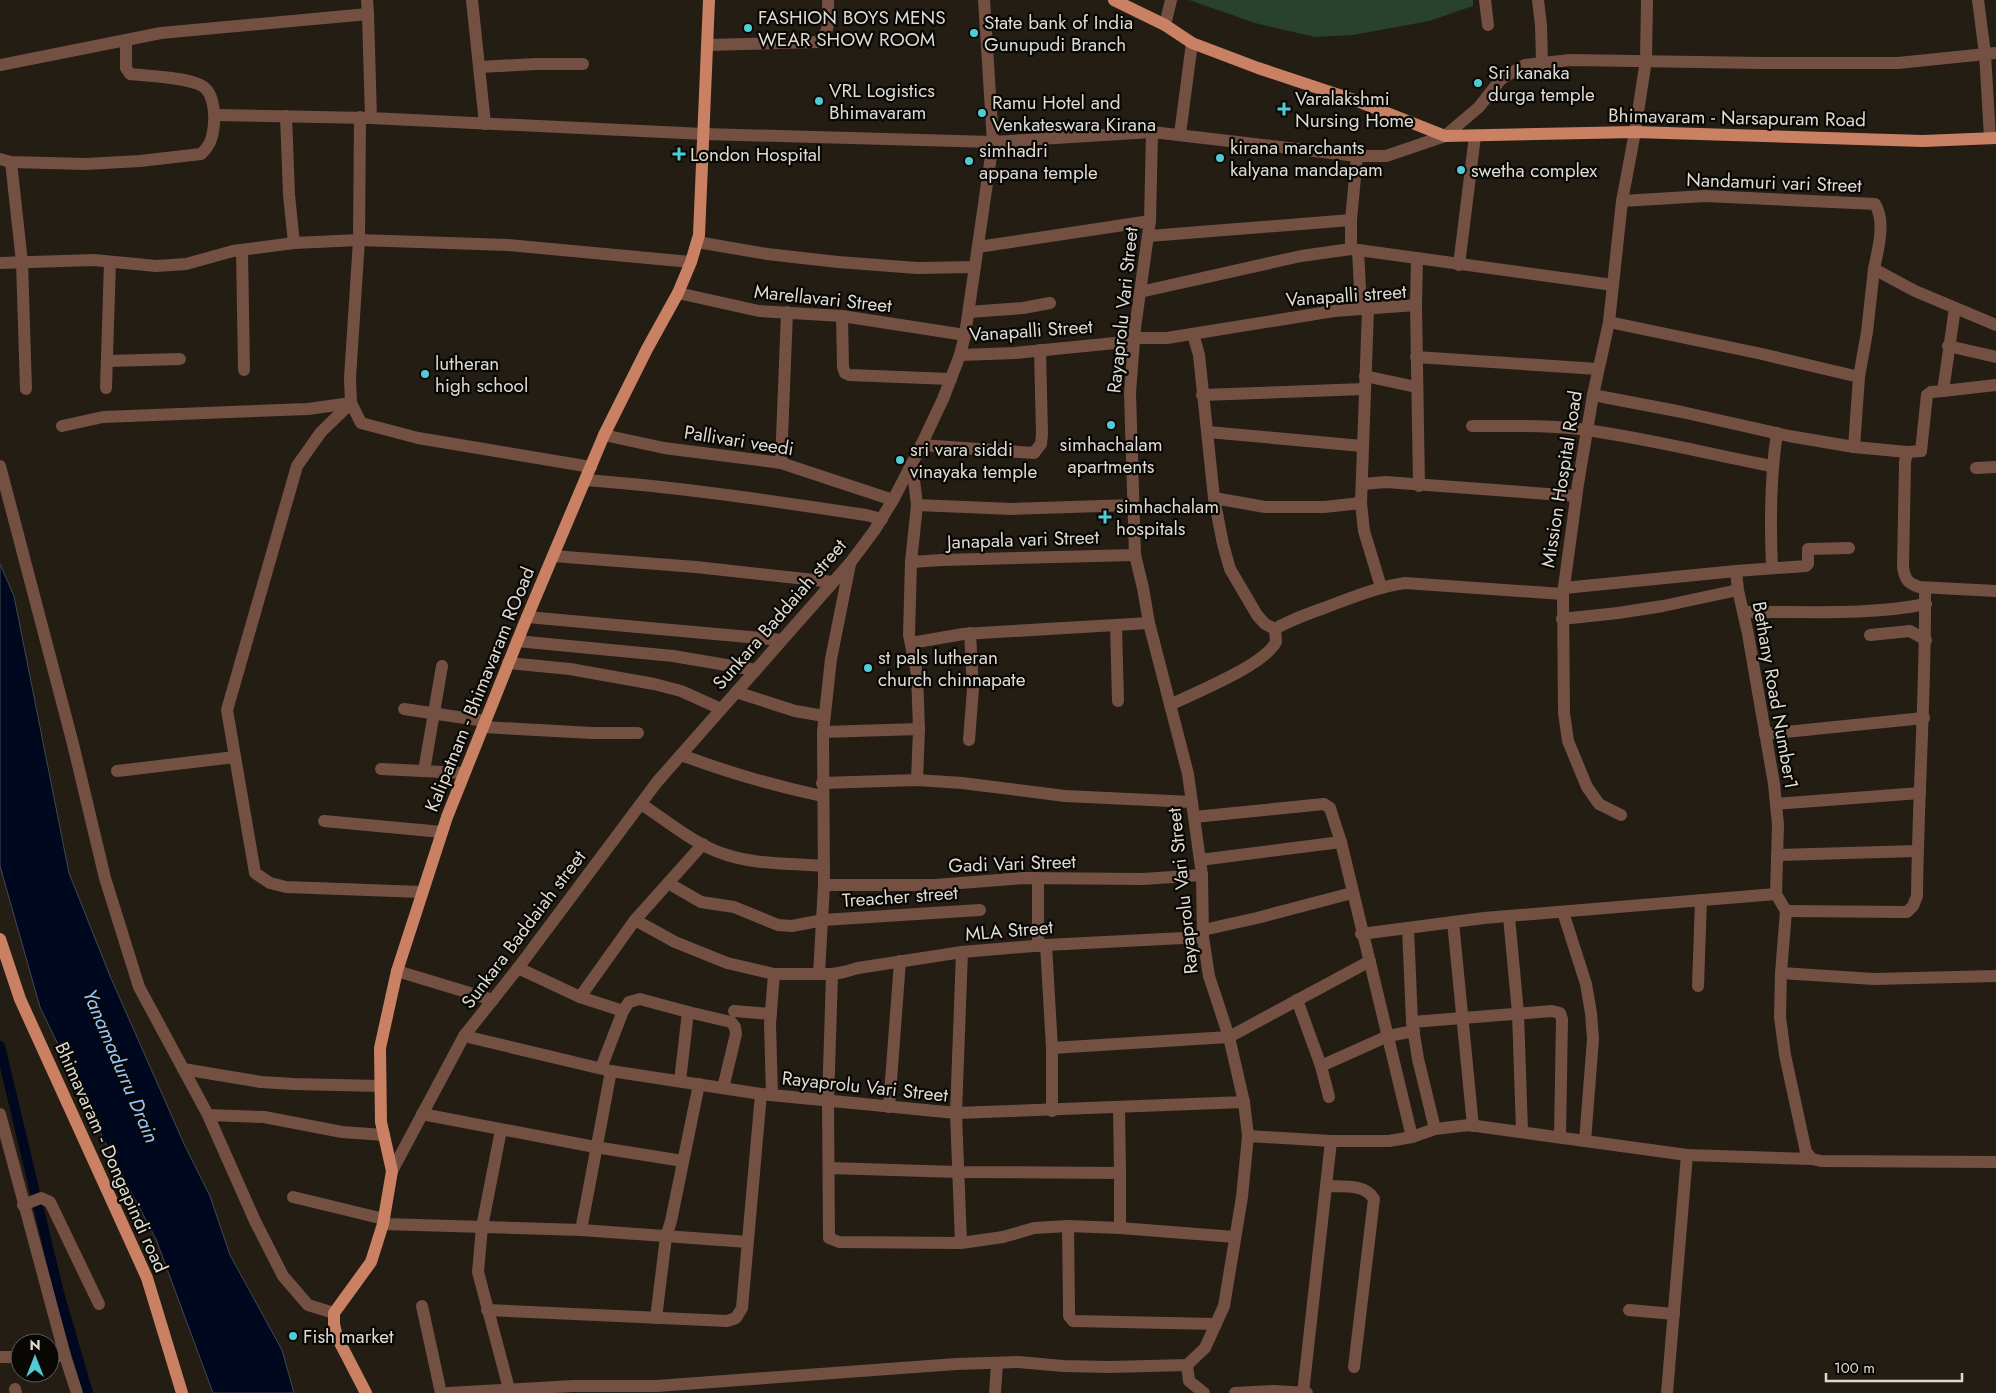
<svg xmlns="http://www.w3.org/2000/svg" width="1996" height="1393" viewBox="0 0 1996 1393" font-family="Jost,sans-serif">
<rect width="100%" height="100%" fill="#231d13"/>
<polygon fill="#294230" points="1189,0 1473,0 1473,6 1429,21 1353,35 1315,37 1255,23"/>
<polygon fill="#00081f" stroke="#434755" points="0,564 14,596 69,873 110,976 185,1146 210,1196 230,1255 282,1350 294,1393 213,1393 156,1239 107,1146 40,1007 0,866"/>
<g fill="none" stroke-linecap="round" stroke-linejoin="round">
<polyline stroke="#00081f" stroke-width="10" points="0,1046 59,1293 88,1393"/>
<g stroke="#745042" stroke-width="12">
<polyline points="367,0 368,14"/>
<polyline points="472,0 485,124"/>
<polyline points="1485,0 1488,25"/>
<polyline points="1538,0 1541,25 1542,63"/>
<polyline points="1978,0 1985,54 1990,138"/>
<polyline points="1165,25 1171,0"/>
<path d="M 707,45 L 817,42 C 832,32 828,17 828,0"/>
<polyline points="0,65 161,33 368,14 371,118 704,134 993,142 1152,132 1357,156 1386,156 1445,136 1479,107 1501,79 1525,65 1570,60 1762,63 1898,63 1996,53"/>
<polyline points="479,67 536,64 583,64"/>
<polyline points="215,115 368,118"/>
<polyline points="286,116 289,195 294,243"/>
<polyline points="1180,134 1192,43"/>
<path d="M 0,159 L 11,162 L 85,164 L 140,161 L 201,154 C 211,145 213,136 214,123 C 215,113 213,96 206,89 C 196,77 147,76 130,74 L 126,68 L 126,40"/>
<polyline points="11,162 22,262 26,389"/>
<path d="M 1622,201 L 1705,196 L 1875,204 C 1886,222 1878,249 1874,269 L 1915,291 L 1996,325"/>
<polyline points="1149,236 1351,220"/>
<polyline points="697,242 767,254 838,262 917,268 975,267"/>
<polyline points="978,247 1150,221"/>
<polyline points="1351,249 1613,285"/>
<polyline points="242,250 244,370"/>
<polyline points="1358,250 1361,309"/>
<polyline points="0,263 94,260 156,266 186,264 233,251 294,243 359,240 508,245 691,262"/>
<polyline points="1459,265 1475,136"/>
<polyline points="1140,292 1301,256 1351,249 1351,220 1357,156"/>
<polyline points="678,293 759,311 842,316 965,335"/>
<polyline points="1416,305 1417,258"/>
<polyline points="1368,309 1361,503 1364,531 1381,587"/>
<polyline points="969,312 1023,308 1050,303"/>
<polyline points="842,316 843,367 845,373 849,375 951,379"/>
<polyline points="1609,322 1762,354 1859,377"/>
<polyline points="1193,334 1199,355 1214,498 1223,544 1230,569 1257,615 1265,624 1275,629"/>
<polyline points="1948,346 1996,357"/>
<polyline points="960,355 1015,353 1125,342 1136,338 1167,338 1334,311 1416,305 1419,486"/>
<polyline points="1416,357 1598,369"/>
<polyline points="107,361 180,359"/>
<polyline points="1365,376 1416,387"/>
<polyline points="106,388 110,262"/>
<polyline points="1943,391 1996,385"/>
<polyline points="1202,395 1364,389"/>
<path d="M 1593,395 L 1682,412 L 1789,436 L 1854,447 L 1907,452 L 1905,462 L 1903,567 C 1905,580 1908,583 1919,587 L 1996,591"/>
<polyline points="62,426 103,417 308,409 351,403 350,378 359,240 360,117"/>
<path d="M 1472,426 C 1511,426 1549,425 1587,430 C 1649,439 1710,454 1772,466"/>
<polyline points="1208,432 1362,446"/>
<polyline points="604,435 664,448 781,463 893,500"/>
<polyline points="921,445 1034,453 1041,444 1042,434 1040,350"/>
<polyline points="1854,447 1859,377 1867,332 1874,269"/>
<polyline points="1907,452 1921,451 1927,395 1931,392 1943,391 1955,308"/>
<polyline points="781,463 787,312"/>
<polyline points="912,463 917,505 911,562 909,635 917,674 919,729 917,780"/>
<polyline points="0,466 73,744 105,878 139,987 208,1115 255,1221 283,1276 308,1305 334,1313"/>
<polyline points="1976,468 1996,467"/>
<path d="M 585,480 C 680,487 773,501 866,515 L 882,519"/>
<polyline points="1363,484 1386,482 1576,496"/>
<polyline points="1214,498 1265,507 1324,507 1361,503"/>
<polyline points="917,505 1012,509 1133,505"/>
<polyline points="553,556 696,567 833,582"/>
<polyline points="911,562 942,560 1135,555"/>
<path d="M 1772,568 C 1770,522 1770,478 1777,433"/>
<polyline points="1736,571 1806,566 1808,564 1808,549 1849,548"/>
<polyline points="1564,588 1736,571 1738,590"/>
<path d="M 1743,612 C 1804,611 1865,616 1926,604"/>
<polyline points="527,617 782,640"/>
<polyline points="1562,619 1618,613 1663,606 1738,590 1748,634 1774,784 1778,825 1776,894"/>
<polyline points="1116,625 1118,701"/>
<path d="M 1275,629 C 1290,620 1307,614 1324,608 C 1351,598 1377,587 1405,583 L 1563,594"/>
<polyline points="1870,635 1910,631 1926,640"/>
<polyline points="517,641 673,656 756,670"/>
<polyline points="911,643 963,634 1149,623"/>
<polyline points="508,663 570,669 654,684 681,691 721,709"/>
<polyline points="736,692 795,711 824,716"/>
<path d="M 1170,705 C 1196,692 1263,666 1276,642 L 1275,629"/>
<polyline points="404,709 485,721"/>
<polyline points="483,727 592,733 638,733"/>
<polyline points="823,732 919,729"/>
<polyline points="1765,734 1924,718"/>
<polyline points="969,740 973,689 970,633"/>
<path d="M 681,755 C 727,772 774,786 822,796"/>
<polyline points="381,769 464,773"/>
<polyline points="117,771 235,757"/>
<polyline points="424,771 442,666"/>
<polyline points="822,783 917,780 962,783 1065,796 1192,802"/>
<path d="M 641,804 C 666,820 695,845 724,854 C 755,865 791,863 824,866"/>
<polyline points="1776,804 1920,793"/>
<polyline points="1621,815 1599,804 1587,787 1568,741 1564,713 1563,594 1578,484 1593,395 1609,322 1622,201 1635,132 1646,60 1647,0"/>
<polyline points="1194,817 1324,804 1330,808 1341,842"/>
<polyline points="324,821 442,832"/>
<polyline points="1777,855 1917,851"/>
<path d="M 1200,860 L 1341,842 C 1364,941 1389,1039 1412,1137"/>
<polyline points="668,883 701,902 734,907 778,925 792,926 823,920 980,910"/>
<polyline points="824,885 935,885 1024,878 1143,879 1202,875"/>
<polyline points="422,892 286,887 270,883 255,873 227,710 297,466 321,432 351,403 361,423 418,438 591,467"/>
<polyline points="1776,894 1786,911 1781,973 1780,1017 1785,1055 1806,1152 1812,1159 1821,1161 1996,1162"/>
<path d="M 1786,911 L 1907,912 L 1913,906 L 1917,896 C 1918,793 1926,691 1925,588"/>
<polyline points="1563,912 1586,984 1591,1013 1593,1039 1585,1141"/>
<polyline points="1509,917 1518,1013 1522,1131"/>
<polyline points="635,920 675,942 727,963 774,974 832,974 844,972 858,968 962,952 1046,945 1203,937"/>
<polyline points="1453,922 1473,1126"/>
<polyline points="1408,928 1412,1022 1418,1059 1435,1129"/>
<polyline points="1203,930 1257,918 1352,893"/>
<polyline points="1361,934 1484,918 1776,894"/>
<polyline points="1046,945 1052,1048 1052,1111"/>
<polyline points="1038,946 1038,878"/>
<polyline points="518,968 580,997 623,1011 629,1002 640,999 688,1012 731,1022 735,1027 736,1034 723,1088"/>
<polyline points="397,971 493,1000"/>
<polyline points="1781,973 1874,979 1996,976"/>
<polyline points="819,974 824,885 823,732 831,659 850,564"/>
<polyline points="832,974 828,1102 829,1238 839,1242 961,1243 1003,1237 1034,1228 1068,1226 1120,1228 1235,1237"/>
<polyline points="1698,986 1701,900"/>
<polyline points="580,997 635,920 703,844"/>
<polyline points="1297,1000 1321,1066 1329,1097"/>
<polyline points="734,1011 771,1014"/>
<polyline points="1412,1022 1552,1011 1560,1013 1562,1019 1560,1137"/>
<polyline points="464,1036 611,1071 761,1094 956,1113 1244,1102 1229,1037 1209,976 1203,937 1202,875 1188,774 1149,623 1143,588 1135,555 1130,393 1135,328 1150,221 1152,132"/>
<polyline points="1052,1048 1229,1037 1370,961"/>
<polyline points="1321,1066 1388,1036 1414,1031"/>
<polyline points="601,1068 623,1011"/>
<polyline points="183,1069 261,1082 294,1084 380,1086"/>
<polyline points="680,1081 688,1012"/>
<polyline points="772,1095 770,1024 774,974"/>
<polyline points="889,1107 900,961"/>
<polyline points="1119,1108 1120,1173"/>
<polyline points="0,1114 65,1356 77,1393"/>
<polyline points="422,1114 595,1147 683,1161"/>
<polyline points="208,1115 264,1117 342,1132 384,1135"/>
<polyline points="501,1130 482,1227 478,1272 509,1389"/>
<polyline points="1248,1136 1331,1141 1389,1141 1412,1137 1435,1129 1469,1125 1687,1155"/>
<polyline points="829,1168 958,1172 1120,1173 1120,1228"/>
<polyline points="392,1171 464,1036 518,968 657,782 850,563 874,531 893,500 918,452 943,399 960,355 965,335 993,142 984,0"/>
<path d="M 1326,1186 C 1342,1187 1365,1183 1374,1199 L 1354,1367"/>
<polyline points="293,1197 384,1219"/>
<polyline points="23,1205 41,1198 50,1202 99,1304"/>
<polyline points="383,1224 581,1230 748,1242"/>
<polyline points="1068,1226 1069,1307 1069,1316 1073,1321 1216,1324"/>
<polyline points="581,1230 611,1071"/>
<polyline points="961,1243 956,1113 962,952"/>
<polyline points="422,1306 441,1393"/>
<polyline points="487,1310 727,1321 736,1318 742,1308 761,1094"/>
<polyline points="1629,1310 1674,1314"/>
<polyline points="656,1318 666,1237 671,1221 699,1084"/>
<polyline points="50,1356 65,1356"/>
<polyline points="0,1357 20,1357"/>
<polyline points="1187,1365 1189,1381 1204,1393"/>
<polyline points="15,1389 16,1393"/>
<polyline points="448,1393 573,1386 657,1386 956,1364 1018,1362 1063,1366 1110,1367 1187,1365 1205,1348 1224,1306 1242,1197 1248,1136 1244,1102"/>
<polyline points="995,1393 997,1363"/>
<polyline points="1235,1393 1274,1391 1307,1393"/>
<polyline points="1303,1393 1331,1141"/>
<polyline points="1667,1393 1687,1155 1812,1159"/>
</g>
<g stroke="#ca8063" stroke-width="12">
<polyline points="1114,0 1165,25 1192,43 1258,68 1357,101 1445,136 1635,132 1923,141 1996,138"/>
<polyline points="0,939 20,999 147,1278 182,1393"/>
<polyline points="366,1393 337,1337 334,1324 334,1313 371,1262 383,1224 392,1171 381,1122 380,1048 397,971 447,817 525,622 604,435 647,349 678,293 691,262 699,235 709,0"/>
</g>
</g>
<g fill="#51ccd4" stroke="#0a0805" stroke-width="2">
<circle cx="748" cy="28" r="5"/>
<circle cx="974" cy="33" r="5"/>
<circle cx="1478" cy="83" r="5"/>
<circle cx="819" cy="101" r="5"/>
<path d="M1281.5 101.5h5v5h5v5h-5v5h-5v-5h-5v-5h5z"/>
<circle cx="982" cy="113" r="5"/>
<path d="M676.5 146.5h5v5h5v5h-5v5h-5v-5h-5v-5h5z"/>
<circle cx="1220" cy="158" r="5"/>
<circle cx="969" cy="161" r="5"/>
<circle cx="1461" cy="170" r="5"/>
<circle cx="425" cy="374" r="5"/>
<circle cx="1111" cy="425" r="5"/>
<circle cx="900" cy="460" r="5"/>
<path d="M1102.5 509.5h5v5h5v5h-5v5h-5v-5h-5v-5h5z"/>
<circle cx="868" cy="668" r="5"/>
<circle cx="293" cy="1336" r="5"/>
</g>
<g text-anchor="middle" stroke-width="4.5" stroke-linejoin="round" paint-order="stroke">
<g font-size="19" fill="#dedbd4" stroke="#0a0805" text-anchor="start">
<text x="758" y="24">FASHION BOYS MENS<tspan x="758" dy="22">WEAR SHOW ROOM</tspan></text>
<text x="984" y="29">State bank of India<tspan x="984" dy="22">Gunupudi Branch</tspan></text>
<text x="1488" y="79">Sri kanaka<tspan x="1488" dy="22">durga temple</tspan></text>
<text x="829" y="97">VRL Logistics<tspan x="829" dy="22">Bhimavaram</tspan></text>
<text x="1295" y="105">Varalakshmi<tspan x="1295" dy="22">Nursing Home</tspan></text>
<text x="992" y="109">Ramu Hotel and<tspan x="992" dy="22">Venkateswara Kirana</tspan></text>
<text x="1230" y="154">kirana marchants<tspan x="1230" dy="22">kalyana mandapam</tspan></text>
<text x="979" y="157">simhadri<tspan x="979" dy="22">appana temple</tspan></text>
<text x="690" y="161">London Hospital</text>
<text x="1471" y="177">swetha complex</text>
<text x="435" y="370">lutheran<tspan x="435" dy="22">high school</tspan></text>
<text x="1111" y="451" text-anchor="middle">simhachalam<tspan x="1111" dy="22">apartments</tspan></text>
<text x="910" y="456">sri vara siddi<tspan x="910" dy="22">vinayaka temple</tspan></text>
<text x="1116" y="513">simhachalam<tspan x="1116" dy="22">hospitals</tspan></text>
<text x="878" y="664">st pals lutheran<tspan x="878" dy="22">church chinnapate</tspan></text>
<text x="303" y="1343">Fish market</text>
</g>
<g font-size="19" fill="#dedbd4" stroke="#0a0805">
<text transform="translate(1737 117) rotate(1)" y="7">Bhimavaram - Narsapuram Road</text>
<text transform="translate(1774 182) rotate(2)" y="7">Nandamuri vari Street</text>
<text transform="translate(1346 295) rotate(-4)" y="7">Vanapalli street</text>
<text transform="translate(823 298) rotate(6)" y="7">Marellavari Street</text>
<text transform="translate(1122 310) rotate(-84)" y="7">Rayaprolu Vari Street</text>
<text transform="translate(1031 330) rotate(-4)" y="7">Vanapalli Street</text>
<text transform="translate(739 440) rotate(9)" y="7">Pallivari veedi</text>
<text transform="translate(1561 479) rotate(-81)" y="7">Mission Hospital Road</text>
<text transform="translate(1023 539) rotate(-2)" y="7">Janapala vari Street</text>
<text transform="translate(779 614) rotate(-49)" y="7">Sunkara Baddaiah street</text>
<text transform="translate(479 689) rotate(-68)" y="7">Kalipatnam - Bhimavaram ROoad</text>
<text transform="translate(1776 695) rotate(80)" y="7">Bethany Road Number1</text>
<text transform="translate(1012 863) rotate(-2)" y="7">Gadi Vari Street</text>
<text transform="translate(1182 891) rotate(-96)" y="7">Rayaprolu Vari Street</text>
<text transform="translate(900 896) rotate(-4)" y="7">Treacher street</text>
<text transform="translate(523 929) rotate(-53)" y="7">Sunkara Baddaiah street</text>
<text transform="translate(1009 930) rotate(-5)" y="7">MLA Street</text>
<text transform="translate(865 1086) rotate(6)" y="7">Rayaprolu Vari Street</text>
<text transform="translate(112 1157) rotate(66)" y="7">Bhimavaram - Dongapindi road</text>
</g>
<g font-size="20" font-style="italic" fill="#98c8fb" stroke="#0a0805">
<text transform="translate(121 1066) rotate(67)" y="7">Yanamadurru Drain</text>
</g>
</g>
<g transform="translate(35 1358)"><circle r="24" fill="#0a0805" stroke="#5f5c58"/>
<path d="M0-4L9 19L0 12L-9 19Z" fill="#51ccd4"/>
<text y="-8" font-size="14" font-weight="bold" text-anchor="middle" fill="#dedbd4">N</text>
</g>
<path d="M1826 1373v8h136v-8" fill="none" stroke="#dedbd4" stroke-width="2.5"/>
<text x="1834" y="1373" font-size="15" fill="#dedbd4" stroke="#0a0805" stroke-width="4" paint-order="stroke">100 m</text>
</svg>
